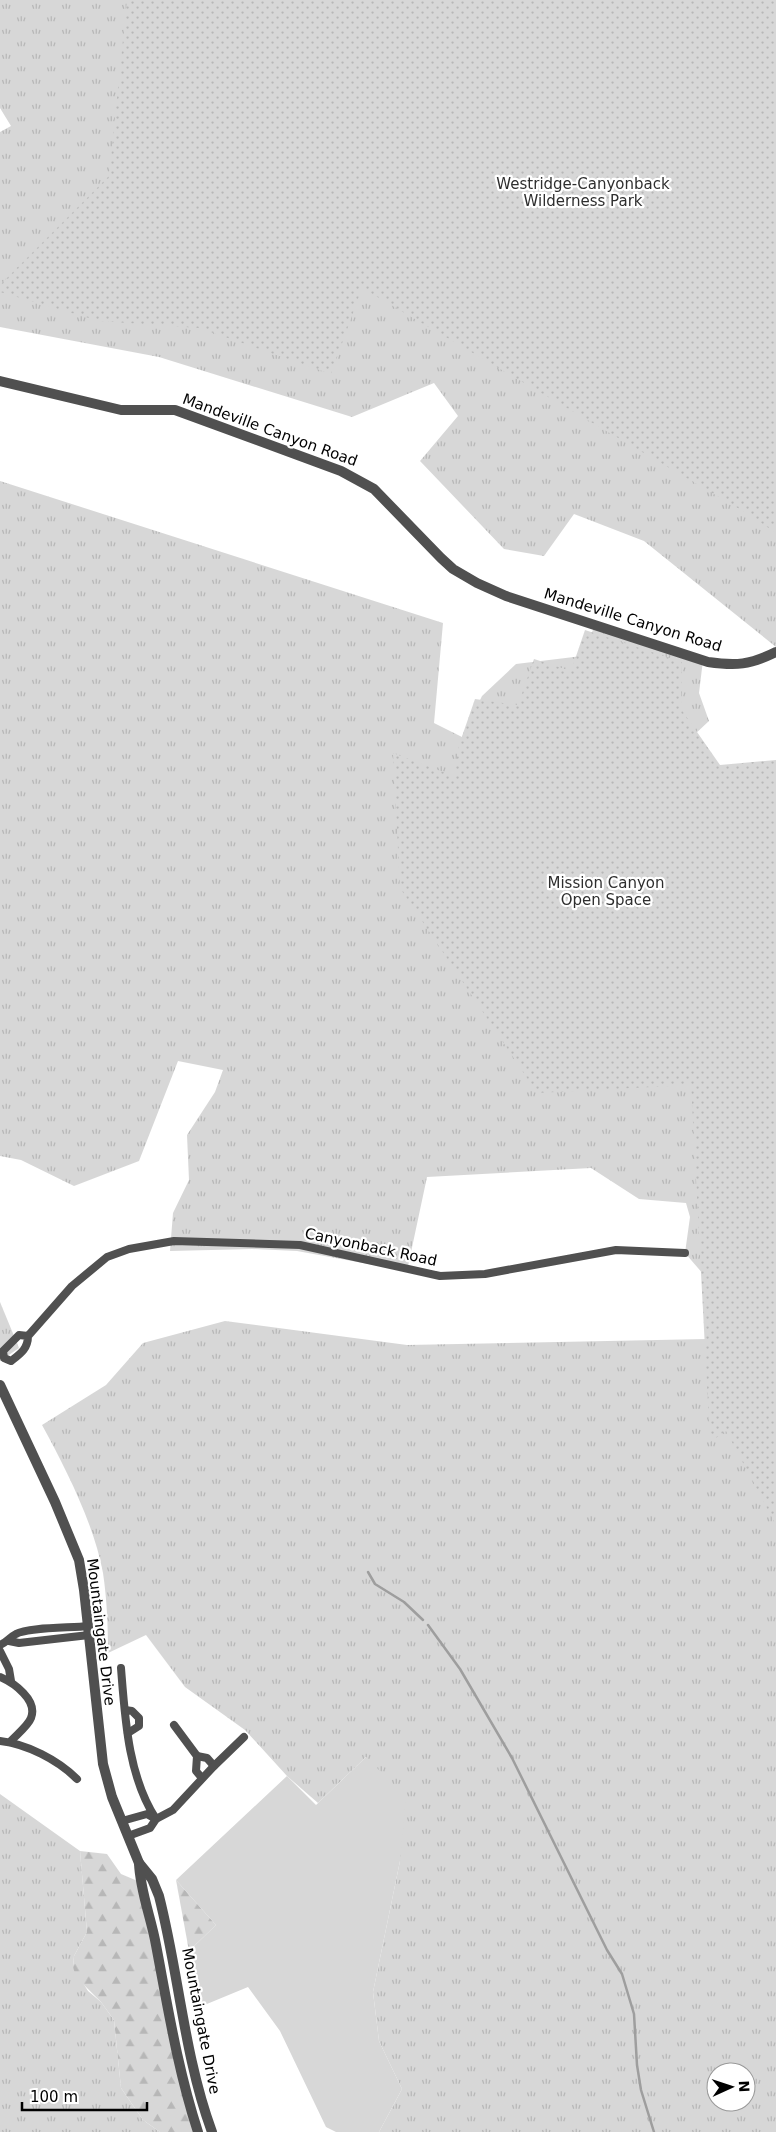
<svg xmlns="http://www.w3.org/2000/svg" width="776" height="2132" viewBox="0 0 776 2132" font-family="'DejaVu Sans',sans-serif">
<defs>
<pattern id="grass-tufts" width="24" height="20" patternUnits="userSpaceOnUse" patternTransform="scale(1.25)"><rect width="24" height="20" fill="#d7d7d7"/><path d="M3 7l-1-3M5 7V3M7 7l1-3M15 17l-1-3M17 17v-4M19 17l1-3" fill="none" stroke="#b7b7b7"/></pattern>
<pattern id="forest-firs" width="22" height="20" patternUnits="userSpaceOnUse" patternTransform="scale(1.25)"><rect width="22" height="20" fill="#d7d7d7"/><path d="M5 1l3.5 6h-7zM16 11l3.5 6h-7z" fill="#b7b7b7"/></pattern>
<pattern id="park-dots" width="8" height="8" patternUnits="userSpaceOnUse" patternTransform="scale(1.25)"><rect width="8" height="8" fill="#d7d7d7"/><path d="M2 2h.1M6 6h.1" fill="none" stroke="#b7b7b7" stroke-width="1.8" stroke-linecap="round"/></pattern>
</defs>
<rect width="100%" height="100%" fill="#fff"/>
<g fill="url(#grass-tufts)" fill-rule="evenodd">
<polygon points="0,0 776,0 776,647 644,541 574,514 544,556 504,549 420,461 458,416 434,383 352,417 159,357 0,327 0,132 11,126 0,108"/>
<path d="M 0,481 L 443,623 L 434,723 L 462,737 L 482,696 L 516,664 L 582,656 L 595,625 L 703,660 L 699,693 L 709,721 L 694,735 L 715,769 L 776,777 L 776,2132 L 379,2132 L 402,2089 L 379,2041 L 373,1992 L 400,1861 L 366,1757 L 318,1803 L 287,1776 L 245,1730 L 185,1687 L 146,1635 L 108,1653 C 108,1626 107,1600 103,1573 C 94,1524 66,1469 42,1425 L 106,1385 L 143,1343 L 225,1321 L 407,1345 L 707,1339 L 704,1275 L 685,1253 L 690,1217 L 686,1203 L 639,1199 L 591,1168 L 427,1177 L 407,1271 L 297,1251 L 252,1249 L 170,1251 L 173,1213 L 189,1180 L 187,1135 L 215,1092 L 223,1070 L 178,1061 L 139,1161 L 74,1186 L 21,1160 L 0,1156 ZM 716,2072 L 746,2072 L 746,2102 L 716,2102 Z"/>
<polygon points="0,1302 19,1348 0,1361"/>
<polygon points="0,1794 80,1851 87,1932 74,1956 73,1967 88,1991 101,2002 114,2020 121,2088 143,2120 160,2132 0,2132"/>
</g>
<g fill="url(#forest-firs)">
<polygon points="80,1851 107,1854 121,1874 140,1882 198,2132 160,2132 143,2120 121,2088 114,2020 101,2002 76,1977 73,1967 74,1956 87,1932"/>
<polygon points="176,1880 216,1925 189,1951"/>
</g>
<g fill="url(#park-dots)">
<polygon points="127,0 776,0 776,533 748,514 362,288 331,374 199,328 99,321 0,292 0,285 109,176"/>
<polygon points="585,630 682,662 681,709 720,765 776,760 776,1525 726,1431 710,1442 691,1085 537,1093 400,888 393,753 454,776 459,745 475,699 518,705 534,659 571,671"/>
</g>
<polygon fill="#d7d7d7" points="366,1757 406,1797 400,1861 373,1992 379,2041 402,2089 379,2132 336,2132 326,2127 280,2031 248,1987 202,2006 189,1951 216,1925 176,1880 287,1776 316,1805"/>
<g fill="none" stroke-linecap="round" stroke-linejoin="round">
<g stroke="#9e9e9e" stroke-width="2.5">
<polyline points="368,1572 375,1584 404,1602 423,1620"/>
<polyline points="428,1625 460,1669 512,1758 607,1950 622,1974 634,2014 637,2065 641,2090 654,2132"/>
</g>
<g stroke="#505050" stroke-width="8">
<path d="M 28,1336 L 19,1335 L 3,1351 L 4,1358 L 11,1361 C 20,1354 28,1349 28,1336 L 72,1286 L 107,1257 L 129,1249 L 174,1241 L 300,1245 L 440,1276 L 485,1274 L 616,1250 L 685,1253"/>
<polyline points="9,1641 19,1643 89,1635"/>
<path d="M 0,1645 C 7,1642 10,1637 16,1634 C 28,1627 72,1628 88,1626"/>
<polyline points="0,1651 9,1669 11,1681"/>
<path d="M 121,1668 C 125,1718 128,1776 156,1819"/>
<path d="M 0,1677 C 14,1683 38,1700 31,1718 C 28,1726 16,1735 10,1742"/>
<polyline points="125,1710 132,1711 139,1718 139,1726 128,1733"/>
<polyline points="174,1725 197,1756 196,1771 202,1778"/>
<path d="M 0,1741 C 27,1744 58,1760 77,1779"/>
<polyline points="197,1756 207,1758 214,1766"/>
<polyline points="122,1821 147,1814 154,1818"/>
<polyline points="128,1836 150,1828 156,1819 173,1810 214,1766 244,1737"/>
</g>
<g stroke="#505050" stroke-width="10">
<path d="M 0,381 L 121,410 L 175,410 L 341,471 L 374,489 L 441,558 L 453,569 L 477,583 L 506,596 L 708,662 C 736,666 750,665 776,652"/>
<path d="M 0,1385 L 55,1502 L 79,1560 L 84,1590 L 103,1764 L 112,1797 L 139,1863 L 152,1879 L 159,1896 C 179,1974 184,2056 212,2132"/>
<path d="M 139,1863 C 140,1891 151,1917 156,1945 C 168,2008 178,2071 198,2132"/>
</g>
</g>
<g text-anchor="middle" stroke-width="4.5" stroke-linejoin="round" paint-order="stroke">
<g font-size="15" fill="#2e2e2e" stroke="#fff">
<text x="583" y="189">Westridge-Canyonback<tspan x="583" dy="17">Wilderness Park</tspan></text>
<text x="606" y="888">Mission Canyon<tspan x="606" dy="17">Open Space</tspan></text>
</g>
<g font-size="15" fill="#000" stroke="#fff">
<text transform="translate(270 430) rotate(20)" y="5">Mandeville Canyon Road</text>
<text transform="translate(633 620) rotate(17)" y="5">Mandeville Canyon Road</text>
<text transform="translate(371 1247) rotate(12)" y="5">Canyonback Road</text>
<text transform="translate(101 1632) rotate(83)" y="5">Mountaingate Drive</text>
<text transform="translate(201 2021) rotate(79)" y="5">Mountaingate Drive</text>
</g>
</g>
<g transform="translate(731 2087) rotate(87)"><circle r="24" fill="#ffffff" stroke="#999999"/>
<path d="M0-4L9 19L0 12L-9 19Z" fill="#000000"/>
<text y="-8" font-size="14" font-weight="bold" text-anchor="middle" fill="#000000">N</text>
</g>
<path d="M22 2102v8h125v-8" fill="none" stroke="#000000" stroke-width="2.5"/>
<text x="30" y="2102" font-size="15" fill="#000000" stroke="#ffffff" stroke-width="4" paint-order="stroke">100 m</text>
</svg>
